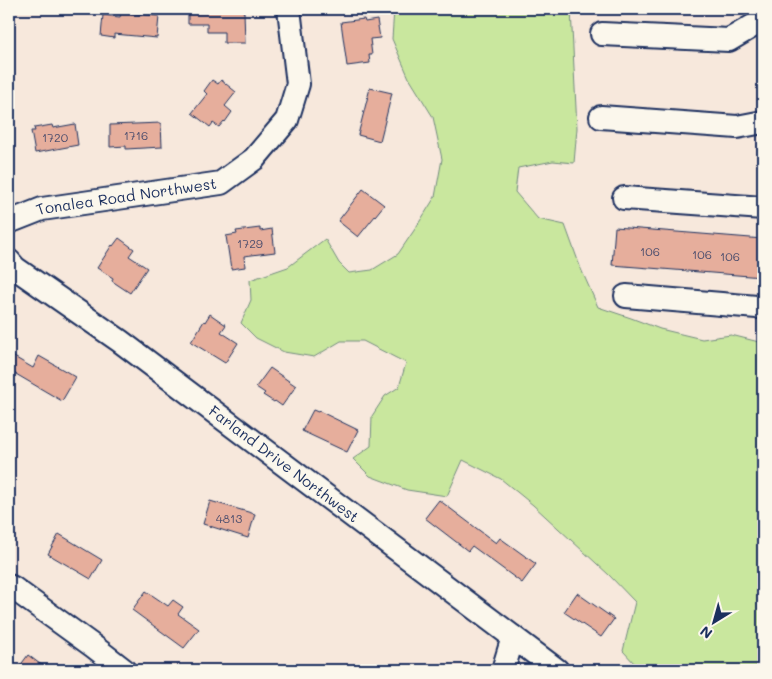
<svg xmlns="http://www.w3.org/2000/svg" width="772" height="679" viewBox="0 0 772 679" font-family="Mali,sans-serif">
<rect width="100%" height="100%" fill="#f7e8dc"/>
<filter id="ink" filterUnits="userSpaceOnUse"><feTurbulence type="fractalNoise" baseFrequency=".02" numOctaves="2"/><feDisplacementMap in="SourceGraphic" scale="10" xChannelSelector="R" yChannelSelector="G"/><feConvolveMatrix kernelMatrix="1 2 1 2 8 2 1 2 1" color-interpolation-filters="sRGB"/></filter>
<g filter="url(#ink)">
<path fill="#c9e79e" stroke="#728b7e" d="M 394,9 L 571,9 L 577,128 L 574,163 L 553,161 L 518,168 L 515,192 L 538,219 L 565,225 L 581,269 L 598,307 L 631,318 L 660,329 L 702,339 L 731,335 L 763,343 L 763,669 C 721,674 677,667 635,664 L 623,651 L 635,602 L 609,575 L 533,505 L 501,479 L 463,460 L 447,496 L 407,490 L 370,476 L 353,459 L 371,446 L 372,416 L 385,396 L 399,387 L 406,363 L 363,341 L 341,341 L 314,357 L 284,352 L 256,338 L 241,323 L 251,300 L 250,280 L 288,267 L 325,239 L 339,263 L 349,273 L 372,270 L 398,254 L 415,229 L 435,197 L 442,159 L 433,117 L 409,78 L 392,39 Z"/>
<g fill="#e6ae9c" stroke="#1b2f5e">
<polygon points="188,9 243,9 243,12 244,12 245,43 224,43 224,32 207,32 207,24 188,24"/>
<polygon points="121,13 159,16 157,38 114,34 114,38 101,36 103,15 120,17"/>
<polygon points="364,19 365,22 377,20 380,38 370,39 372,55 369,55 370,63 347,66 341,22"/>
<polygon points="212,80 218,84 221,80 236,92 225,106 232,112 225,122 224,121 219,127 213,123 210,127 192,113 207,94 204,91"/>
<polygon points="370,88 392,93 380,141 358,135"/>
<polygon points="161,123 162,147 126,149 126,146 110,147 110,125"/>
<polygon points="75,124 78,145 35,153 31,131 35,131 34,128 52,125 53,128"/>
<polygon points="363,189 384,205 358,237 338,221"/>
<polygon points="615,227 763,239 762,277 612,265"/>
<polygon points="260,228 260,231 272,229 275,252 244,256 245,267 231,269 226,236 237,234 236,231"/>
<polygon points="119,238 134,249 129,256 147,268 130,293 112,281 113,278 97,268 112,245 113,246"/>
<polygon points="210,314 226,325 221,332 238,343 225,363 191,342 204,321 205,322"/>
<polygon points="9,354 33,368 39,356 76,377 62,401 9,370"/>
<polygon points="270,368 296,386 282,406 275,401 274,402 263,395 265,393 256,387"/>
<polygon points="313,410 318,412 319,411 358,430 347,452 302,431"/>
<polygon points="439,500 496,543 500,538 536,564 522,583 472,546 468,551 425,518"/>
<polygon points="210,501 255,514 248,538 203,524"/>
<polygon points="59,534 102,560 91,579 48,554"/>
<polygon points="146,591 168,606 173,600 183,607 178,614 199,629 184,648 132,610"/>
<polygon points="577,593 614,619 601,637 564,612"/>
<polygon points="28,655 48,670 17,670"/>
</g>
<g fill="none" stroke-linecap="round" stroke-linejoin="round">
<g stroke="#1b2f5e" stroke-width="26">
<g id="minor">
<polyline points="602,34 729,40 763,20"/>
<polyline points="601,117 737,127 763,122"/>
<polyline points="624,198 763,208"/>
<path id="s1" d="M 9,222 L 42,209 L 221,183 L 254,159 L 287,120 L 298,84 L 289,9"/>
<path id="s2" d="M 9,261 L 15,268 L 120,341 L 557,670"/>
<polyline points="626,296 757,307 763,306"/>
<polyline points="9,586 13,588 93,646 124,670"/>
<polyline points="503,670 513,637"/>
</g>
</g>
<use href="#minor" stroke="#fbf7ec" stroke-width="22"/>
</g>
</g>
<g text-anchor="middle" stroke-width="5" stroke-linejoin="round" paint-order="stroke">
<g font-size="12" fill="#4e4f6e">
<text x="136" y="140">1716</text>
<text x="55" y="142">1720</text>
<text x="250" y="248">1729</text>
<text x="650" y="256">106</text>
<text x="702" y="259">106</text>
<text x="730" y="261">106</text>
<text x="229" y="523">4813</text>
</g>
<g font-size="15" fill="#1b2f5e" stroke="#fbf7ec">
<text dy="5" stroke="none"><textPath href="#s1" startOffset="121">Tonalea Road Northwest</textPath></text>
<text dy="5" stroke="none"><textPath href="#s2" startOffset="342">Farland Drive Northwest</textPath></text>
</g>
</g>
<rect width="772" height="679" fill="none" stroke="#fbf7ec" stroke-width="30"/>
<rect x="15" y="15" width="742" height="649" fill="none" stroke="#1b2f5e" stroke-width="2" filter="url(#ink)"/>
<g transform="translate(714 622) rotate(217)" stroke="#fbf7ec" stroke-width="4" paint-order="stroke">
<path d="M0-4L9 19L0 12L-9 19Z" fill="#1b2f5e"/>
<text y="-8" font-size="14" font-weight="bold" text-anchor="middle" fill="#1b2f5e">N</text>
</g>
</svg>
